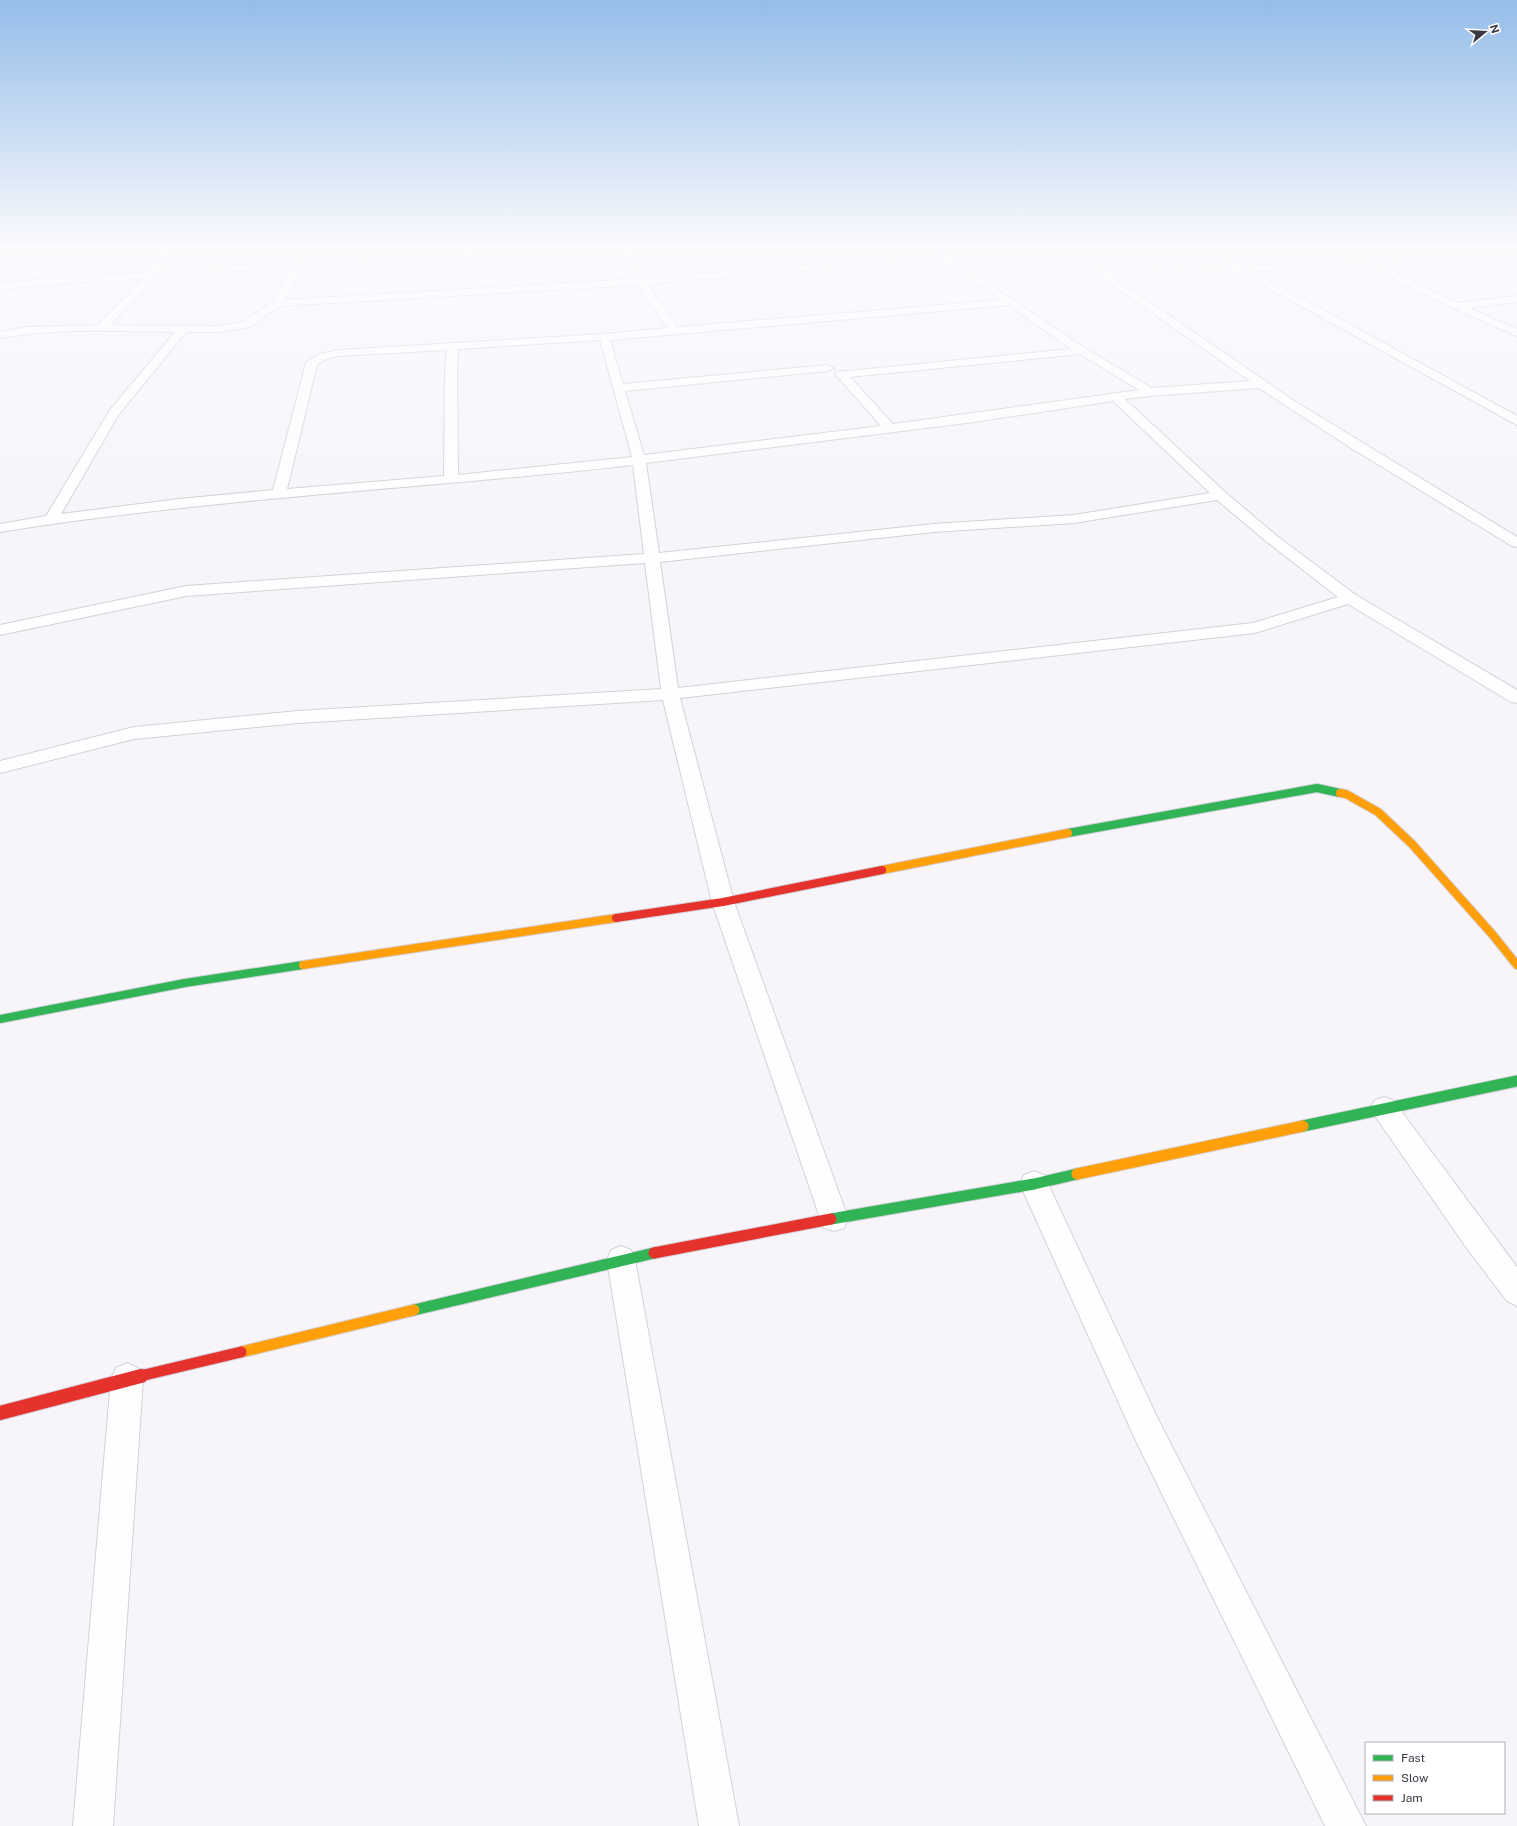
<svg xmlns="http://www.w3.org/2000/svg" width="1517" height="1826" viewBox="0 0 1517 1826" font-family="'Public Sans',sans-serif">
<rect width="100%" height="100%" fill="#f7f5fa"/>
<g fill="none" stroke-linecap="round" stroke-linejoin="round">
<g stroke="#d4d1da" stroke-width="2">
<g id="street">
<path d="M 160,248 L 169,248 L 161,269 L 296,262 L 303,248 L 312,248 L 305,262 L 494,248 L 540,248 L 536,251 L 302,268 L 285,300 L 634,279 L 622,248 L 631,248 L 643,279 L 934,254 L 938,251 L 943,253 L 996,248 L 1035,248 L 1031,251 L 950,258 L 1078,344 L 1152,388 L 1250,381 L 1059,248 L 1070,248 L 1101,268 L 1229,266 L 1199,248 L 1210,248 L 1242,266 L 1356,261 L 1333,248 L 1345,248 L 1368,260 L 1465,248 L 1489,248 L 1485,251 L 1378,264 L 1458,303 L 1517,296 L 1517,302 L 1469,308 L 1517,329 L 1517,336 L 1453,308 L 1365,265 L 1252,271 L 1517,416 L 1517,425 L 1239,272 L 1109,274 L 1296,402 L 1517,537 L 1517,547 L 1512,546 L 1351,448 L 1259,388 L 1150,396 L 1125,399 L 1225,492 L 1277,536 L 1356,595 L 1517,690 L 1517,703 L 1511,702 L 1348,604 L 1255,633 L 680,698 L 734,902 L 848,1218 L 844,1228 L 834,1231 L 824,1228 L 820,1218 L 712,902 L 663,700 L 298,723 L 134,739 L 0,773 L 0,761 L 134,727 L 298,711 L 661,689 L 645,563 L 186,596 L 0,635 L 0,625 L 186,586 L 644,554 L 633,465 C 422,489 210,498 0,532 L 0,524 L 46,516 L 110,410 L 175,332 C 117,331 57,328 0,338 L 0,332 L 28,327 L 98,325 L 143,279 L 83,282 L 0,289 L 0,283 L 83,276 L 149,273 ZM 939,259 L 1001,300 L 678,327 L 647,284 ZM 292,268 L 274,301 L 243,322 L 220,326 L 110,325 L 158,275 ZM 637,285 L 668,328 L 604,334 L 339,350 L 319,354 L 306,363 L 273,490 L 179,499 L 61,514 L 119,414 L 186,332 L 220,332 L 250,327 L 280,306 ZM 1009,305 L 1071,349 L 837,372 L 835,374 L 837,376 L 881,426 L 644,455 L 625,391 L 828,371 L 834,368 L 828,365 L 623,384 L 610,340 ZM 600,340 L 632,457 L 458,475 L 457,369 L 458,349 ZM 447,350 L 445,369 L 444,476 L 287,489 L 317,365 L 326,359 L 339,356 ZM 1080,354 L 1139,390 L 893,424 L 850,377 ZM 1113,401 L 1210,493 L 1074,515 L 934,524 L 659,553 L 646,463 L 974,422 ZM 1217,500 L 1267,542 L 1338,597 L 1253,623 L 678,688 L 660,562 L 934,532 L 1074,523 Z"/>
<polygon points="1384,1097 1393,1100 1517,1267 1517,1306 1507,1301 1468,1250 1375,1116 1371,1108 1375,1100"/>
<polygon points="1034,1171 1044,1175 1157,1417 1366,1826 1325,1826 1135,1439 1024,1193 1020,1184 1024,1175"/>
<polygon points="621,1246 631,1250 635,1260 739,1826 699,1826 607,1260 611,1250"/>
<polygon points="127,1363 138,1368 143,1379 113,1826 73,1826 111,1379 116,1368"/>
</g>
</g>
<g stroke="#d4d1da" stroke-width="10">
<g id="fast-far1">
<polyline points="1068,833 1317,788 1340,793"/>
<polyline points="0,1019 185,983 303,965"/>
</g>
</g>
<g stroke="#d4d1da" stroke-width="13">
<g id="fast">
<polyline points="1303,1126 1517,1081"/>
<polyline points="831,1219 1034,1184 1077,1174"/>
<polyline points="414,1310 654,1253"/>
</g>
</g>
<g stroke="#d4d1da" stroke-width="10">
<g id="slow-far1">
<polyline points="1340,793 1346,794 1378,812 1412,844 1492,934 1517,965"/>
<polyline points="882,870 1068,833"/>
<polyline points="303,965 616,918"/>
</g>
</g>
<g stroke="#d4d1da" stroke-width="13">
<g id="slow">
<polyline points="1077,1174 1303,1126"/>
<polyline points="241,1352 414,1310"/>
</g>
</g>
<g stroke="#d4d1da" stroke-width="10">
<polyline id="jam-far2" points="616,918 723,902 882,870"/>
</g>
<g stroke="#d4d1da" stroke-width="13">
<g id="jam-far1">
<polyline points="654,1253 831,1219"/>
<polyline points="136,1377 241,1352"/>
</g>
</g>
<g stroke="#d4d1da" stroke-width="16">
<polyline id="jam" points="0,1413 141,1376"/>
</g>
<use href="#street" fill="#fefefe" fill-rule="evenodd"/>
<use href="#fast-far1" stroke="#30b455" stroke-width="8"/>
<use href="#fast" stroke="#30b455" stroke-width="11"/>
<use href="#slow-far1" stroke="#ff9f0a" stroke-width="8"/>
<use href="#slow" stroke="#ff9f0a" stroke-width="11"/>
<use href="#jam-far2" stroke="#e5322d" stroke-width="8"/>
<use href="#jam-far1" stroke="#e5322d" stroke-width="11"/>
<use href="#jam" stroke="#e5322d" stroke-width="14"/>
</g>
<linearGradient id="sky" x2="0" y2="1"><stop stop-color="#94bde9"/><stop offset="0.49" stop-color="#fbfafd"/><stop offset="1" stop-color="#fbfafd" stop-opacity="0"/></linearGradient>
<rect width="1517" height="504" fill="url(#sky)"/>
<rect x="1365" y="1742" width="140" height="72" fill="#ffffff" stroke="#b1afb4"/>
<rect x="1373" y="1755" width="20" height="6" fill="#30b455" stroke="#b1afb4"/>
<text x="1401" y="1762" font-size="12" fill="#3b3644">Fast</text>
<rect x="1373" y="1775" width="20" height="6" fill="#ff9f0a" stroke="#b1afb4"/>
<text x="1401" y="1782" font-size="12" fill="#3b3644">Slow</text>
<rect x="1373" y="1795" width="20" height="6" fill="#e5322d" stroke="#b1afb4"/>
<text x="1401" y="1802" font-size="12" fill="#3b3644">Jam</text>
<g transform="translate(1485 32) rotate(72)" stroke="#ffffff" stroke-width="3" paint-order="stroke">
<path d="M0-3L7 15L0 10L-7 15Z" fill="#3b3644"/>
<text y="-6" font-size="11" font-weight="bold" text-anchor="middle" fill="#3b3644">N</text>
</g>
</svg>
